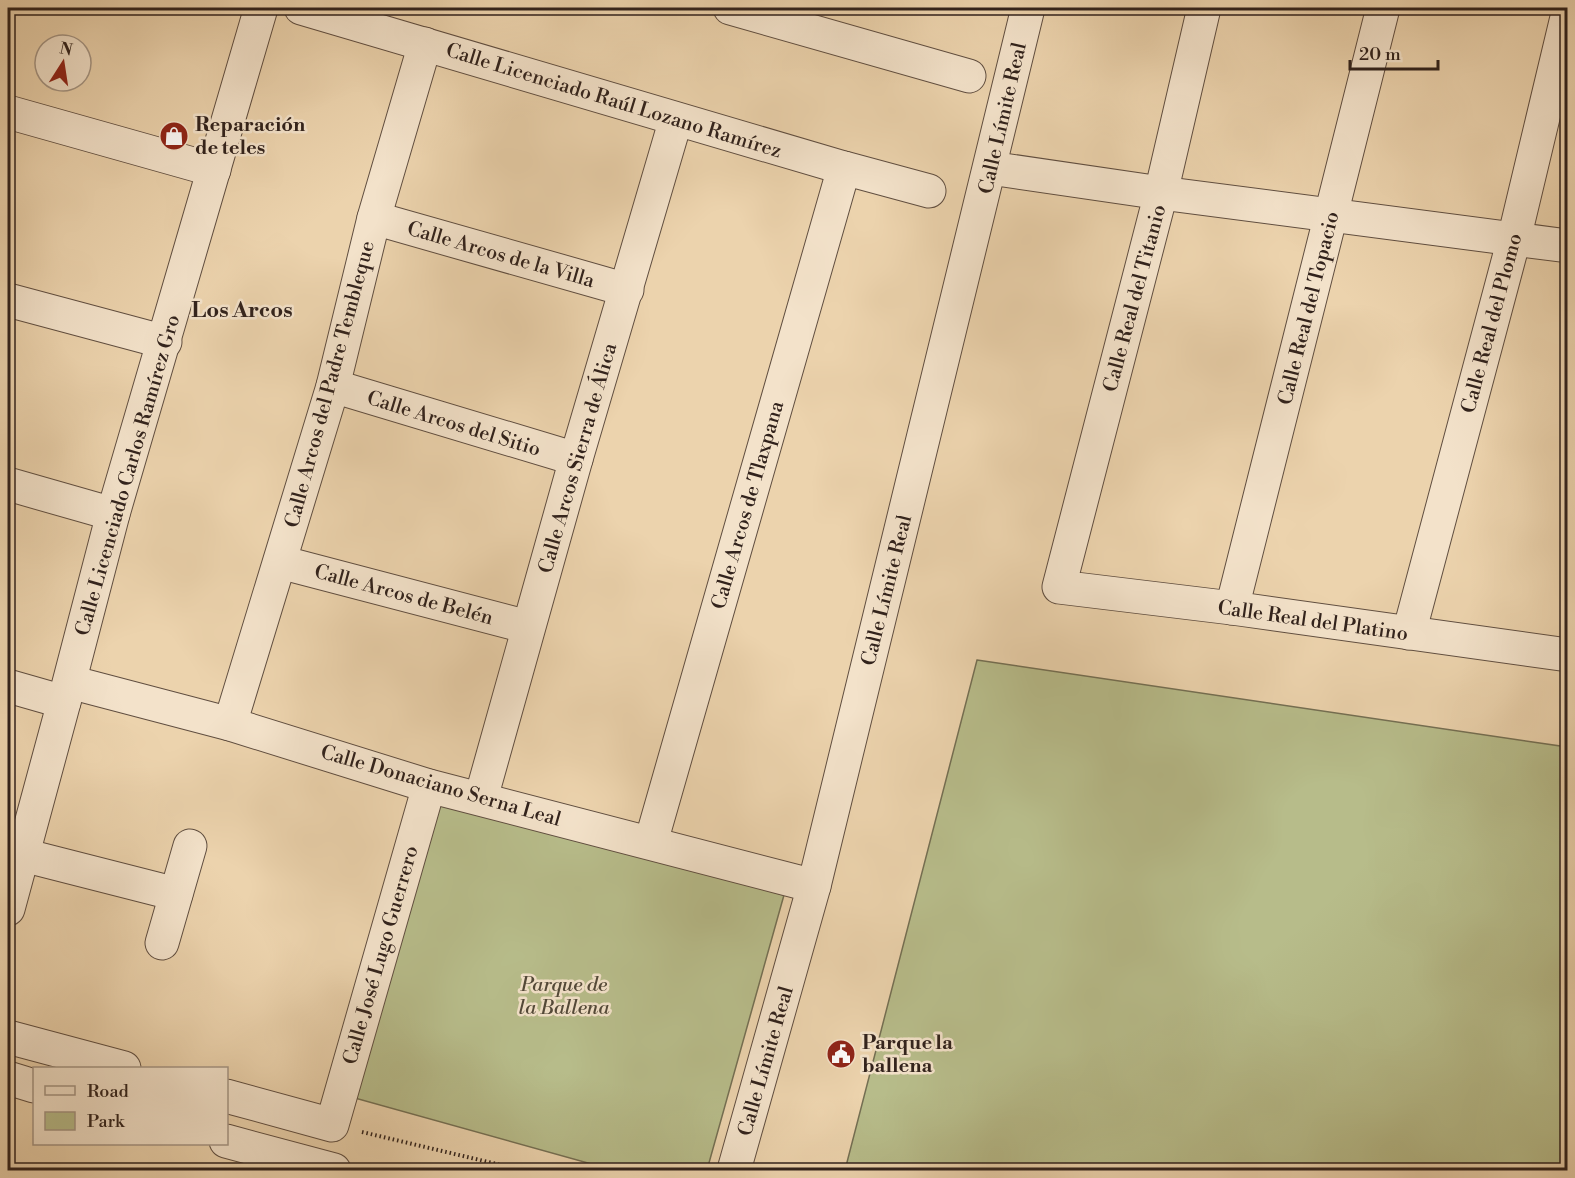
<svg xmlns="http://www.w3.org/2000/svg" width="1575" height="1178" viewBox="0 0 1575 1178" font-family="'Libre Bodoni',serif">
<rect width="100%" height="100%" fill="#ecd3ad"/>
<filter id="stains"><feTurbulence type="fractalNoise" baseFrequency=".00333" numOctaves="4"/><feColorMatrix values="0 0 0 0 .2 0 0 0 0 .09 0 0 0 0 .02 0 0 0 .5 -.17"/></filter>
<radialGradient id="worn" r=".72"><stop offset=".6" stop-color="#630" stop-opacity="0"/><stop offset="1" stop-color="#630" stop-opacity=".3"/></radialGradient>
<g fill="#b7bc8a" stroke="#746f53" stroke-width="1.5">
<polygon points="977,660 1567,747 1567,1170 845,1170"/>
<polygon points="428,796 784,895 707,1170 613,1170 344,1095"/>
</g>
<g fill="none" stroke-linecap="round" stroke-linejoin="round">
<g stroke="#604e40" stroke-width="35">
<g id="minor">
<polyline points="301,8 844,168 929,191"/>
<polyline points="730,8 969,76"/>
<polyline points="1204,8 1161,193 1059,587 1232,608 1568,655"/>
<polyline points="8,112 214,170"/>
<polyline points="990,168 1161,193 1568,246"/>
<polyline points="374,218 627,290"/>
<polyline points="8,300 165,342"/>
<polyline points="333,386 576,459"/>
<polyline points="8,484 113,514"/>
<polyline points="280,562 528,627"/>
<polyline points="1232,608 1383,8"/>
<polyline points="1409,633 1514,239 1568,13"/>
<polyline points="70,682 230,724 429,786 814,886"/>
<polyline points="8,686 64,702"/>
<polyline points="230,724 333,386 374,218 425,44"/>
<polyline points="481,798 576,459 676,119"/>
<polyline points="651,842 844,168"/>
<polyline points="23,855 176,894"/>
<polyline points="8,909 64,702 113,514 261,8"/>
<polyline points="162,943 190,846"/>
<polyline points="8,1037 124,1068"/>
<polyline points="8,1078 34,1086"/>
<polyline points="226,1096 332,1125 429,786"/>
<polyline points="226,1141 334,1170"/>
<polyline points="734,1170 814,886 1028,8"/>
</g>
</g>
<polyline stroke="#31221c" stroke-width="4" stroke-dasharray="1.5 3" stroke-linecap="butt" points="362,1132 522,1170"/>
<use href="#minor" stroke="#f3e2ca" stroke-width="33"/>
</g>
<defs>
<g id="shop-disc" transform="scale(1.5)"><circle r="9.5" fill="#8f2418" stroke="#f3e2ca"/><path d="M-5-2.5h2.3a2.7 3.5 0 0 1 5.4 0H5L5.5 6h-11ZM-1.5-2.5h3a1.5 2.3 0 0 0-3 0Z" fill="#fff"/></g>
<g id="civic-disc" transform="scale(1.5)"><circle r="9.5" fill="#8f2418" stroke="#f3e2ca"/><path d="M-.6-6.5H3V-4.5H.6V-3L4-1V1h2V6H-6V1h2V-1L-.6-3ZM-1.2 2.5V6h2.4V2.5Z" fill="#fff"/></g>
</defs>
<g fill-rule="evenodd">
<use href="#shop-disc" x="174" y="136"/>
<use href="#civic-disc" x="841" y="1054"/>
</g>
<g text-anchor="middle" stroke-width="5" stroke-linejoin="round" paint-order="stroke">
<g font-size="20" fill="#31221c" stroke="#f3e2ca">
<text transform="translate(614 100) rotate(17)" y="7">Calle Licenciado Raúl Lozano Ramírez</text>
<text transform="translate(1002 118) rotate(-77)" y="7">Calle Límite Real</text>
<text transform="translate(501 254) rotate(16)" y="7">Calle Arcos de la Villa</text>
<text transform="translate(1134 298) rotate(-75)" y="7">Calle Real del Titanio</text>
<text transform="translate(1308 308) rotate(-76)" y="7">Calle Real del Topacio</text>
<text transform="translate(1491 323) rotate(-75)" y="7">Calle Real del Plomo</text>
<text transform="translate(329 384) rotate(-75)" y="7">Calle Arcos del Padre Tembleque</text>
<text transform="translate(454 423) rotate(17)" y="7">Calle Arcos del Sitio</text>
<text transform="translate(577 458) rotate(-74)" y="7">Calle Arcos Sierra de Álica</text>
<text transform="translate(127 475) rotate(-74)" y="7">Calle Licenciado Carlos Ramírez Gro</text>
<text transform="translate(747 505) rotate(-74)" y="7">Calle Arcos de Tlaxpana</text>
<text transform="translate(886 590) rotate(-76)" y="7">Calle Límite Real</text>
<text transform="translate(404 594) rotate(15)" y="7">Calle Arcos de Belén</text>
<text transform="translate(1313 620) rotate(8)" y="7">Calle Real del Platino</text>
<text transform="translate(441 785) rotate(16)" y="7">Calle Donaciano Serna Leal</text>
<text transform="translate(380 955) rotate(-74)" y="7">Calle José Lugo Guerrero</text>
<text transform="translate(765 1061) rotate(-74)" y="7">Calle Límite Real</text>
</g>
<g font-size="20" font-weight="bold" fill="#31221c" stroke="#f3e2ca" text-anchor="start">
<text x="195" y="131">Reparación<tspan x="195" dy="23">de teles</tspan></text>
<text x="862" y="1049">Parque la<tspan x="862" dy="23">ballena</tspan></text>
</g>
<g font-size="20" font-style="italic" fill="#524838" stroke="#f3e2ca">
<text x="564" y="991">Parque de<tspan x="564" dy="23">la Ballena</tspan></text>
</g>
<g font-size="22" font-weight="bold" fill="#31221c" stroke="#f3e2ca">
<text x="242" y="317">Los Arcos</text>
</g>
</g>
<rect width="1575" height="1178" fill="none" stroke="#ecd3ad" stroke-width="30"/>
<rect x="9" y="9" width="1557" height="1160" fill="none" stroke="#31221c" stroke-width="3"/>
<rect x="15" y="15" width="1545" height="1148" fill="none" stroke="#31221c" stroke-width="1.5"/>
<rect x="33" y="1067" width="195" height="78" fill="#f3e2ca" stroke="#a59584" stroke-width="1.5"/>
<rect x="45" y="1086" width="30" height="9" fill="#f3e2ca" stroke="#a59584" stroke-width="1.5"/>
<text x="87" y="1097" font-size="18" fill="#31221c">Road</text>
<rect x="45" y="1112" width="30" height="18" fill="#b7bc8a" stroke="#a59584" stroke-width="1.5"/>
<text x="87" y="1127" font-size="18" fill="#31221c">Park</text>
<g transform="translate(63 63) rotate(12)"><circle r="28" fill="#f3e2ca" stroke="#a59584" stroke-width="1.5"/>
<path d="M0-4.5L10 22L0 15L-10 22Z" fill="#8f2418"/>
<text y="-9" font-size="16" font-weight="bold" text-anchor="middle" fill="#31221c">N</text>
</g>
<path d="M1350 60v9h88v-9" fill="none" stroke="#31221c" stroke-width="3"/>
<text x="1359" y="60" font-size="18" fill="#31221c" stroke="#f3e2ca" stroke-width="4.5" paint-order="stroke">20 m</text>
<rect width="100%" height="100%" filter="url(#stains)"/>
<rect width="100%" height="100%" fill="url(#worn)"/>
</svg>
